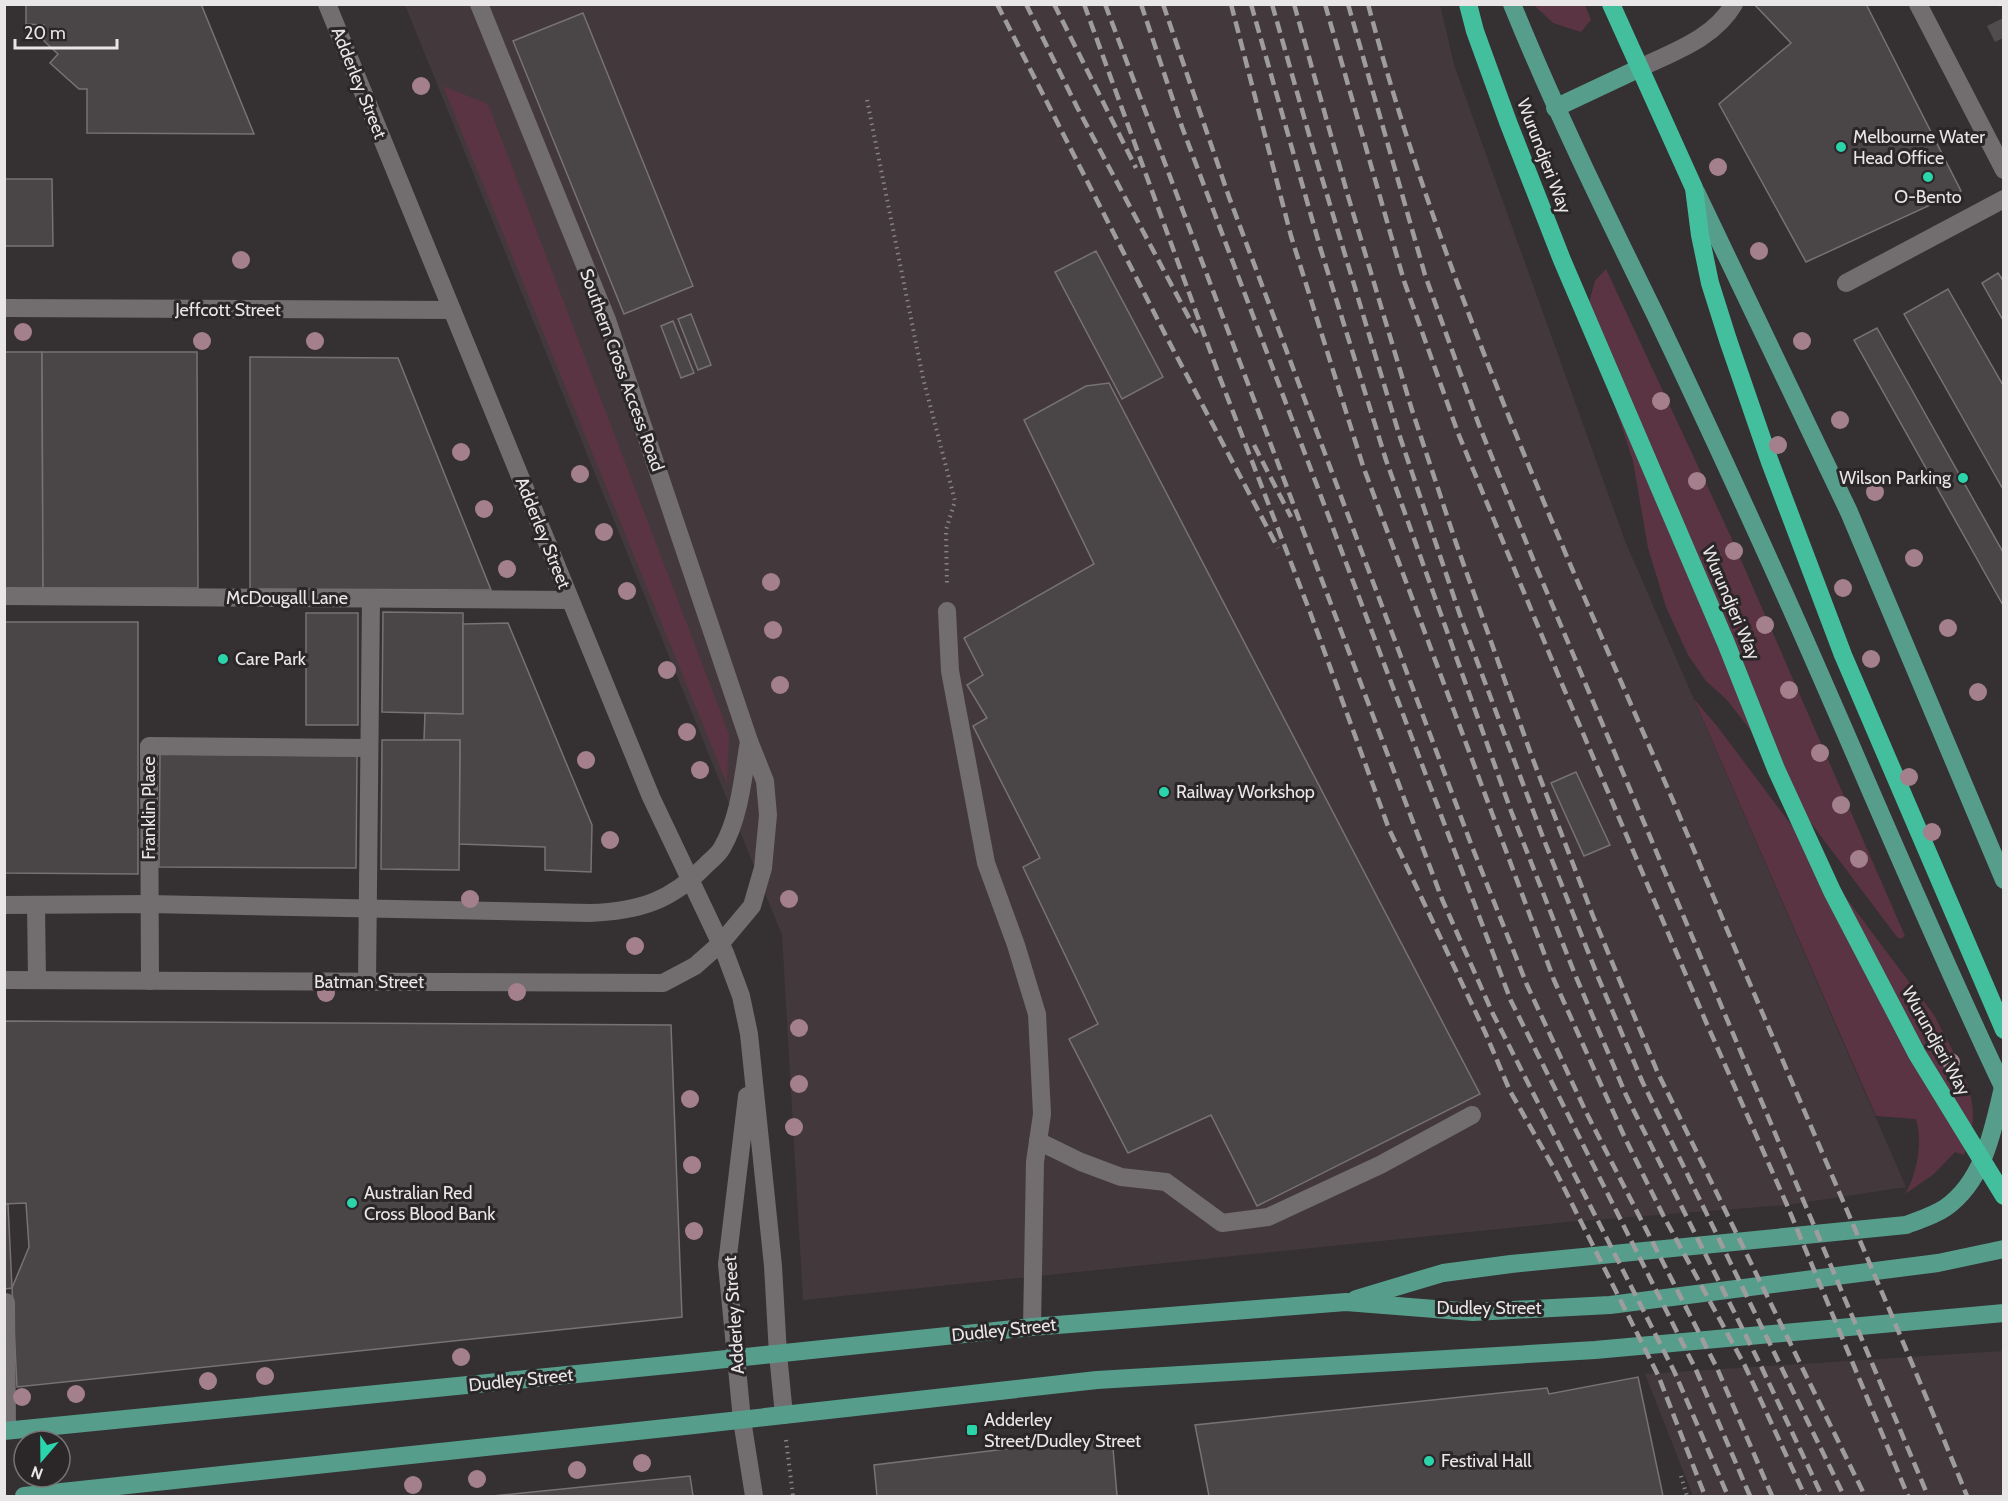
<svg xmlns="http://www.w3.org/2000/svg" width="2008" height="1501" viewBox="0 0 2008 1501" font-family="Cabin,sans-serif">
<rect width="100%" height="100%" fill="#353032"/>
<g fill="#43393c">
<polygon points="405,5 1440,5 1455,68 1625,541 1906,1187 1787,1205 1567,1222 803,1300 782,935"/>
<polygon points="2003,1351 2003,1496 1693,1496 1645,1374"/>
</g>
<g fill="#5a3443">
<polygon points="1534,5 1585,5 1591,20 1581,32 1553,23"/>
<polygon points="443,86 488,104 729,734 727,784"/>
<polygon points="1606,269 1731,537 1905,936 1901,939 1897,937 1777,778 1764,752 1748,727 1727,700 1706,681 1688,655 1666,607 1648,548 1633,461 1603,370 1588,306 1595,281"/>
<path d="M 1694,699 L 1717,726 L 1934,1015 C 1948,1043 1973,1082 1973,1114 C 1973,1129 1969,1142 1964,1155 L 1955,1152 L 1934,1174 L 1905,1194 C 1917,1174 1923,1142 1916,1119 L 1876,1116 Z"/>
</g>
<g fill="#4a4547" stroke="#777273" stroke-width="1.5">
<polygon points="26,4 201,4 254,134 87,133 87,89 79,89 50,63 58,54 44,41 44,25 26,24"/>
<polygon points="1754,4 1866,4 1961,191 1806,262 1719,104 1791,43"/>
<polygon points="583,13 693,286 624,314 513,41"/>
<polygon points="4,179 52,179 53,246 4,246"/>
<polygon points="1096,251 1163,377 1122,399 1055,272"/>
<polygon points="1998,273 2004,282 2004,322 1982,283"/>
<polygon points="1948,289 2004,387 2004,491 1904,314"/>
<polygon points="691,314 711,365 698,370 678,319"/>
<polygon points="673,321 694,373 681,378 661,326"/>
<polygon points="1877,328 2004,554 2004,607 1854,340"/>
<polygon points="4,352 42,352 43,588 4,588"/>
<polygon points="42,352 197,352 198,588 43,588"/>
<polygon points="250,357 398,358 491,590 250,589"/>
<polygon points="1109,383 1480,1094 1257,1206 1211,1115 1128,1153 1069,1039 1098,1024 1023,867 1040,858 973,726 987,718 967,685 983,675 964,638 1094,564 1024,420 1086,386"/>
<polygon points="383,612 463,613 463,714 382,712"/>
<rect x="306" y="613" width="52" height="112"/>
<polygon points="4,622 138,622 138,874 4,873"/>
<polygon points="508,623 592,825 591,872 545,870 545,847 459,844 460,740 424,740 425,713 463,714 463,624"/>
<polygon points="382,740 460,740 459,870 381,869"/>
<polygon points="160,754 357,756 356,868 159,867"/>
<polygon points="1576,772 1610,845 1584,856 1551,783"/>
<polygon points="4,1021 671,1025 682,1317 17,1387 12,1288 29,1247 26,1203 4,1204"/>
<polygon points="4,1204 8,1204 12,1288 4,1289"/>
<polygon points="1638,1377 1663,1496 1209,1496 1195,1425 1547,1388 1549,1394"/>
<polygon points="1112,1436 1117,1496 877,1496 874,1465"/>
<polygon points="690,1476 693,1496 492,1496"/>
</g>
<g fill="none" stroke-linecap="round" stroke-linejoin="round">
<polyline stroke="#504b4d" stroke-width="18" stroke-dasharray="18 9" stroke-linecap="butt" points="1995,22 2004,40"/>
<g stroke="#868283" stroke-width="4" stroke-dasharray="1.5 4.5" stroke-linecap="butt">
<polyline points="2000,4 2004,7"/>
<polyline points="867,100 923,378 955,501 946,530 947,586"/>
<polyline points="786,1440 793,1496"/>
<polyline points="1681,1476 1687,1496"/>
</g>
<g stroke="#726d6e" stroke-width="18">
<polyline points="327,4 651,797 725,953 741,996 749,1034 773,1266 778,1354 784,1415"/>
<polyline points="1918,4 2004,170"/>
<path d="M 1640,68 C 1675,51 1713,39 1734,4"/>
<polyline points="1846,283 2004,199"/>
<polyline points="4,308 452,310"/>
<polyline points="4,596 570,600"/>
<polyline points="947,611 950,671 986,863 1016,945 1037,1014 1042,1114 1035,1162 1032,1327"/>
<path d="M 4,905 L 149,904 L 590,913 C 640,911 671,901 706,865 C 711,860 718,855 722,848 C 740,817 743,776 749,741"/>
<polyline points="36,905 37,980"/>
<polyline points="4,980 663,983 695,966 721,943 752,906 763,868 768,815 765,781 749,741 607,320 479,4"/>
<polyline points="150,981 149,746 369,748"/>
<polyline points="367,982 371,598"/>
<polyline points="747,1096 727,1264 742,1420 754,1496"/>
<polyline points="1038,1141 1081,1162 1121,1177 1166,1182 1222,1223 1268,1217 1380,1165 1472,1115"/>
<polyline points="6,1302 7,1430"/>
</g>
<g stroke="#569e8b" stroke-width="18">
<path d="M 1512,4 C 1555,110 1605,212 1655,314 C 1698,404 1740,495 1781,586 C 1856,753 1925,923 2004,1089"/>
<polyline points="1555,108 1640,68"/>
<polyline points="1696,192 1849,512 2004,880"/>
<path d="M 1356,1299 L 1443,1273 L 1511,1264 L 1906,1225 C 1919,1220 1933,1216 1945,1208 C 1984,1181 1993,1130 2003,1087"/>
<polyline points="4,1431 688,1363 1032,1327 1346,1302 1473,1312 1610,1305 1938,1263 2004,1249"/>
<polyline points="24,1496 694,1425 1097,1380 1595,1350 2004,1313"/>
</g>
<g stroke="#44bf9e" stroke-width="18">
<polyline points="1468,4 1475,31 1508,122 1562,260 1726,643 1776,769 1832,891 1917,1054 2004,1196"/>
<polyline points="1611,4 1694,188 1700,235 1710,283 1728,340 1770,462 1843,655 2004,1030"/>
</g>
<g stroke="#9f9c9d" stroke-width="4.5" stroke-dasharray="12 6" stroke-linecap="butt">
<polyline points="997,4 1166,336 1278,548"/>
<polyline points="1026,4 1077,107 1197,333"/>
<polyline points="1054,4 1136,168"/>
<polyline points="1084,4 1220,378 1310,612 1389,829 1485,1032 1510,1091 1556,1172 1658,1375 1705,1496"/>
<polyline points="1105,4 1442,899 1493,1014 1674,1371 1728,1496"/>
<polyline points="1141,4 1182,127 1511,1001 1696,1370 1750,1496"/>
<polyline points="1163,4 1229,197 1471,844 1527,985 1586,1112 1717,1368 1772,1496"/>
<polyline points="1231,4 1291,236 1363,466 1554,980 1625,1138 1663,1215 1745,1366 1805,1496"/>
<polyline points="1251,4 1320,247 1386,460 1511,811 1574,972 1626,1095 1761,1366 1822,1496"/>
<polyline points="1272,4 1312,145 1399,434 1462,621 1544,840 1598,977 1642,1081 1844,1496"/>
<polyline points="1294,4 1348,196 1412,410 1456,543 1532,757 1593,916 1657,1071 1865,1496"/>
<polyline points="1325,4 1404,281 1458,433 1559,677 1706,1022 1787,1205 1908,1496"/>
<polyline points="1348,4 1425,275 1479,425 1535,564 1928,1496"/>
<path d="M 1368,4 C 1440,275 1556,533 1668,789 C 1699,861 1728,933 1759,1005 C 1829,1169 1900,1332 1967,1496"/>
<polyline points="1254,445 1291,517"/>
</g>
</g>
<g fill="#a3808c">
<circle cx="421" cy="86" r="9"/>
<circle cx="1718" cy="167" r="9"/>
<circle cx="1759" cy="251" r="9"/>
<circle cx="241" cy="260" r="9"/>
<circle cx="23" cy="332" r="9"/>
<circle cx="202" cy="341" r="9"/>
<circle cx="315" cy="341" r="9"/>
<circle cx="1802" cy="341" r="9"/>
<circle cx="1661" cy="401" r="9"/>
<circle cx="1840" cy="420" r="9"/>
<circle cx="1778" cy="445" r="9"/>
<circle cx="461" cy="452" r="9"/>
<circle cx="580" cy="474" r="9"/>
<circle cx="1697" cy="481" r="9"/>
<circle cx="1875" cy="492" r="9"/>
<circle cx="484" cy="509" r="9"/>
<circle cx="604" cy="532" r="9"/>
<circle cx="1734" cy="551" r="9"/>
<circle cx="1914" cy="558" r="9"/>
<circle cx="507" cy="569" r="9"/>
<circle cx="771" cy="582" r="9"/>
<circle cx="1843" cy="588" r="9"/>
<circle cx="627" cy="591" r="9"/>
<circle cx="1765" cy="625" r="9"/>
<circle cx="1948" cy="628" r="9"/>
<circle cx="773" cy="630" r="9"/>
<circle cx="1871" cy="659" r="9"/>
<circle cx="667" cy="670" r="9"/>
<circle cx="780" cy="685" r="9"/>
<circle cx="1789" cy="690" r="9"/>
<circle cx="1978" cy="692" r="9"/>
<circle cx="687" cy="732" r="9"/>
<circle cx="1820" cy="753" r="9"/>
<circle cx="586" cy="760" r="9"/>
<circle cx="700" cy="770" r="9"/>
<circle cx="1909" cy="777" r="9"/>
<circle cx="1841" cy="805" r="9"/>
<circle cx="1932" cy="832" r="9"/>
<circle cx="610" cy="840" r="9"/>
<circle cx="1859" cy="859" r="9"/>
<circle cx="470" cy="899" r="9"/>
<circle cx="789" cy="899" r="9"/>
<circle cx="635" cy="946" r="9"/>
<circle cx="517" cy="992" r="9"/>
<circle cx="326" cy="993" r="9"/>
<circle cx="799" cy="1028" r="9"/>
<circle cx="1951" cy="1062" r="9"/>
<circle cx="799" cy="1084" r="9"/>
<circle cx="690" cy="1099" r="9"/>
<circle cx="794" cy="1127" r="9"/>
<circle cx="692" cy="1165" r="9"/>
<circle cx="694" cy="1231" r="9"/>
<circle cx="461" cy="1357" r="9"/>
<circle cx="265" cy="1376" r="9"/>
<circle cx="208" cy="1381" r="9"/>
<circle cx="76" cy="1394" r="9"/>
<circle cx="22" cy="1397" r="9"/>
<circle cx="642" cy="1463" r="9"/>
<circle cx="577" cy="1470" r="9"/>
<circle cx="477" cy="1479" r="9"/>
<circle cx="413" cy="1485" r="9"/>
</g>
<g fill="#2bd5ac" stroke="#2b2628" stroke-width="2">
<circle cx="1841" cy="147" r="6"/>
<circle cx="1928" cy="177" r="6"/>
<circle cx="1963" cy="478" r="6"/>
<circle cx="223" cy="659" r="6"/>
<circle cx="1164" cy="792" r="6"/>
<circle cx="352" cy="1203" r="6"/>
<rect x="966" y="1424" width="12" height="12" rx="3"/>
<circle cx="1429" cy="1461" r="6"/>
</g>
<g text-anchor="middle" stroke-width="6" stroke-linejoin="round" paint-order="stroke">
<g font-size="18" fill="#e9e6e7" stroke="#2b2628">
<text transform="translate(359 83) rotate(68)" y="6">Adderley Street</text>
<text transform="translate(1544 156) rotate(69)" y="6">Wurundjeri Way</text>
<text x="228" y="316">Jeffcott Street</text>
<text transform="translate(622 370) rotate(70)" y="6">Southern Cross Access Road</text>
<text transform="translate(543 533) rotate(68)" y="6">Adderley Street</text>
<text x="287" y="604">McDougall Lane</text>
<text transform="translate(1731 603) rotate(67)" y="6">Wurundjeri Way</text>
<text transform="translate(149 808) rotate(-90)" y="6">Franklin Place</text>
<text x="369" y="988">Batman Street</text>
<text transform="translate(1936 1041) rotate(61)" y="6">Wurundjeri Way</text>
<text x="1489" y="1314">Dudley Street</text>
<text transform="translate(734 1315) rotate(-94)" y="6">Adderley Street</text>
<text transform="translate(1004 1330) rotate(-6)" y="6">Dudley Street</text>
<text transform="translate(521 1380) rotate(-6)" y="6">Dudley Street</text>
</g>
<g font-size="18" fill="#e9e6e7" stroke="#2b2628" text-anchor="start">
<text x="1853" y="143">Melbourne Water<tspan x="1853" dy="21">Head Office</tspan></text>
<text x="1928" y="203" text-anchor="middle">O-Bento</text>
<text x="1951" y="484" text-anchor="end">Wilson Parking</text>
<text x="235" y="665">Care Park</text>
<text x="1176" y="798">Railway Workshop</text>
<text x="364" y="1199">Australian Red<tspan x="364" dy="21">Cross Blood Bank</tspan></text>
<text x="984" y="1426">Adderley<tspan x="984" dy="21">Street/Dudley Street</tspan></text>
<text x="1441" y="1467">Festival Hall</text>
</g>
</g>
<rect width="2008" height="1501" fill="none" stroke="#e9e6e7" stroke-width="12"/>
<g transform="translate(42 1459) rotate(200)"><circle r="28" fill="#2b2628" stroke="#777374" stroke-width="1.5"/>
<path d="M0-4.5L10 22L0 15L-10 22Z" fill="#2bd5ac"/>
<text y="-9" font-size="16" font-weight="bold" text-anchor="middle" fill="#e9e6e7">N</text>
</g>
<path d="M15 39v9h102v-9" fill="none" stroke="#e9e6e7" stroke-width="3"/>
<text x="24" y="39" font-size="18" fill="#e9e6e7" stroke="#2b2628" stroke-width="4.5" paint-order="stroke">20 m</text>
</svg>
